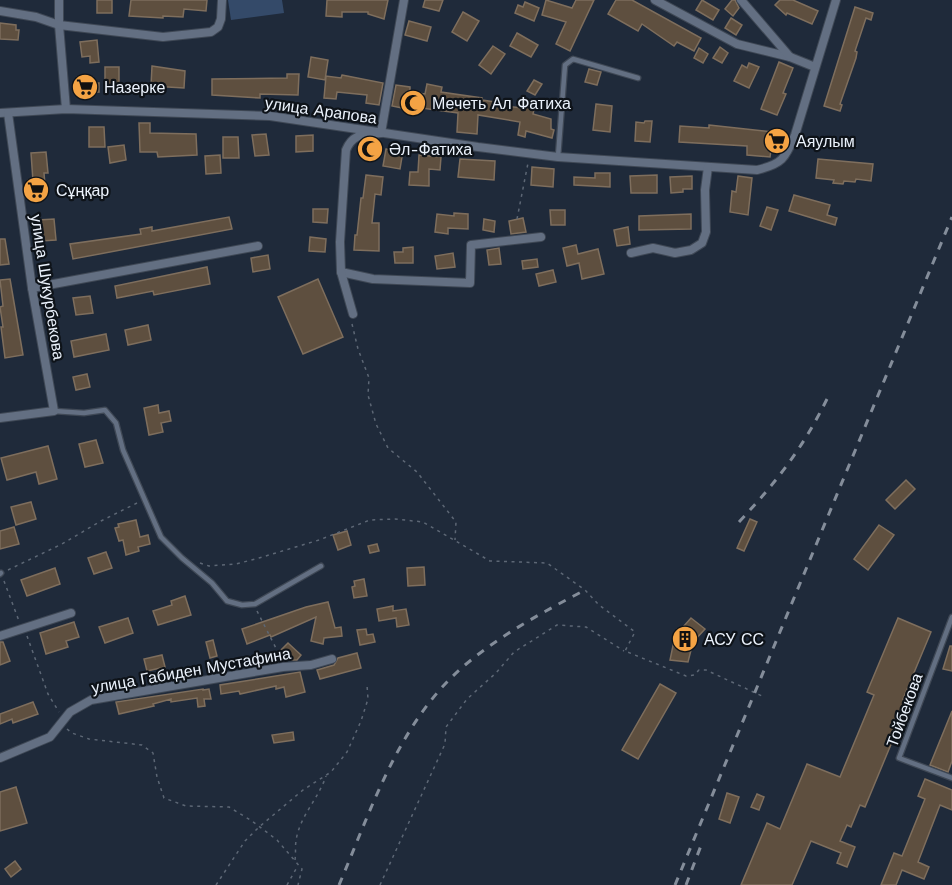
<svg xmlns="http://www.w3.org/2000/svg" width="952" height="885" viewBox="0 0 952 885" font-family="'Work Sans',sans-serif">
<rect width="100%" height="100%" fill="#1f2a3a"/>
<polygon fill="#344a69" points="228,0 282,0 284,13 231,20"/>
<g fill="#5e4f3f" stroke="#7e6e5d" stroke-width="1.5">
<rect x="97" y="0" width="15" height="13"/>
<polygon points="131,0 207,0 206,11 184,9 183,17 163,16 163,18 129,16"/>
<polygon points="327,0 388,0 384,19 368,14 368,12 342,12 342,17 326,16"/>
<polygon points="425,0 443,0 439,11 423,7"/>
<polygon points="546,0 572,8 576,0 594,0 570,51 556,44 566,22 542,15"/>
<polygon points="616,0 632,0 701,38 694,51 677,42 674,46 642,24 638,31 608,14"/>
<polygon points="702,0 719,10 713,20 696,10"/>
<polygon points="732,0 735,0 739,8 733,16 725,9"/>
<polygon points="780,0 793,0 818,11 812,24 787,13 786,15 775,5"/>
<polygon points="525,2 539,8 534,21 515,13 518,5 523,7"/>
<polygon points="855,7 873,13 871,20 866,18 855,51 857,52 856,58 840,104 842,105 840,111 824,106"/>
<polygon points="463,12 479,21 467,41 452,32"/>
<polygon points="731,18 742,25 736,35 725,28"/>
<polygon points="409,21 431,27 427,41 405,35"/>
<polygon points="0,23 16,25 16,30 19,30 18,40 0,39"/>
<polygon points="517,33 538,45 531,57 510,46"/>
<polygon points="97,40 99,62 90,63 90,56 82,57 80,42"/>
<polygon points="493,46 505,54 491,74 479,65"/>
<polygon points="720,47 728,53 722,63 713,58"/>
<polygon points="699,48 708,54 703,63 694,58"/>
<polygon points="311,57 328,60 325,80 308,77"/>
<polygon points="779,62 793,68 783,93 786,94 777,115 761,109"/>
<polygon points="749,63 759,67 749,88 734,81 742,65 747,68"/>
<polygon points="152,66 185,71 184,88 151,86"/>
<rect x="105" y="67" width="14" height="18"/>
<polygon points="589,69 601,72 597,85 585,82"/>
<polygon points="287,74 299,74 298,95 260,94 260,98 212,95 212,79 287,78"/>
<polygon points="342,75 383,83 379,105 366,103 367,95 337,92 336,99 324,98 326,76 341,78"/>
<polygon points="534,80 542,84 535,95 527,91"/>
<polygon points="77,83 99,83 99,92 77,93"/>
<polygon points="427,84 442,87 441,92 482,98 482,100 502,103 502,106 534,109 533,114 551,119 551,129 554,130 552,138 526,131 525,137 518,135 520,122 478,115 477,134 457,132 458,113 407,106 407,109 392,106 396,85 410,87 410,92 425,94"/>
<polygon points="596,104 612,106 610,132 593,130"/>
<polygon points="645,121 652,121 650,142 635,141 636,122 644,123"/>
<polygon points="139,123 150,123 150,133 196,134 197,155 158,157 157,152 140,152"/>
<polygon points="709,125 773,132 783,135 779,147 772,144 770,157 747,155 747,146 679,142 680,126 709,128"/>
<polygon points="89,127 104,127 105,147 89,147"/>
<polygon points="266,134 269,155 255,156 252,135"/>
<polygon points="313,135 313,151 296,152 296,136"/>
<polygon points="223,137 238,137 239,158 223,158"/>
<polygon points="124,145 126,160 110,163 108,147"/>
<polygon points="386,149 403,151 400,169 383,166"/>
<polygon points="46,152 48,173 44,173 46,197 31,198 29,181 33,181 31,153"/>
<polygon points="220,155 221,173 206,174 205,156"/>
<polygon points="419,155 441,157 440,170 429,169 429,186 409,185 410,172 418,172"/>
<polygon points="460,159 495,161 494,180 458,177"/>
<polygon points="818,159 873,164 871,181 856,179 855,182 844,181 843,184 833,183 834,180 816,178"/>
<polygon points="532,167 554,169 553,187 531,185"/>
<polygon points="595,173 610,173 610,187 574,185 574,177 595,178"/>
<polygon points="366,175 383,177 381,195 375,194 372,223 379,223 379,251 354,250 355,235 357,235 361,198 363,198"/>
<polygon points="657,175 657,193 631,193 630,176"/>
<polygon points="692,176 692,189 683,189 683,192 671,193 670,177"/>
<polygon points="738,176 752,178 748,215 730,212 732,191 736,192"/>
<polygon points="794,195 830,205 827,215 837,218 835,225 789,211"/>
<polygon points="767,207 778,210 771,230 760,226"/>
<polygon points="313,209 328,209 327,223 313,222"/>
<polygon points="550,210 565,210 565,225 551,225"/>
<polygon points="454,213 468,214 468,229 448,228 448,234 435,232 437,214 454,216"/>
<polygon points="691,214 691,229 639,230 639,216"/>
<polygon points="229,217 232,229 73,259 70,244 141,234 140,229 152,227 152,231"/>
<polygon points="523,218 526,232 511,234 509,221"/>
<polygon points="54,219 56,240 40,241 38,220"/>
<polygon points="484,219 495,221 494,232 483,230"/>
<polygon points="628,227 630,244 617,246 614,230"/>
<polygon points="310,237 326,239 325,252 309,251"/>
<polygon points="0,239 5,239 9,264 0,265"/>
<polygon points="576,245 578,254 598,249 604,274 582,279 579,263 567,266 563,248"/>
<polygon points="413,247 413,263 395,263 394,252 403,252 403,248"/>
<polygon points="499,248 501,264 489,265 487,250"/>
<polygon points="453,253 455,267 437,269 435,256"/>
<polygon points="268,255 270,269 253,272 251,258"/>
<polygon points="537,259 538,267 523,269 522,261"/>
<polygon points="207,267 210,284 154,295 153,291 117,298 115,286"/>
<polygon points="553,270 556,282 539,286 536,274"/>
<polygon points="10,279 23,355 5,358 1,327 3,327 0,307 3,306 0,280"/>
<polygon points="318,279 343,337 303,354 278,297"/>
<polygon points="90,296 93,313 76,315 73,298"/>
<polygon points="148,325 151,340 128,345 125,330"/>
<polygon points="106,334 109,350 74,357 71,341"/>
<polygon points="87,374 90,387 76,390 73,377"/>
<polygon points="158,405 159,413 169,411 171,421 161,423 163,432 149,435 144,408"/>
<polygon points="96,440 103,463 85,467 79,444"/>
<polygon points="48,446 57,479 39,484 36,472 7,480 1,458"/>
<polygon points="906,480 915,489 895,509 886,500"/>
<polygon points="31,502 36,519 16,525 11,507"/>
<polygon points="750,519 757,522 744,551 737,548"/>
<polygon points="136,520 140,537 148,535 150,544 138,547 139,551 126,555 123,540 119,541 115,528 119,527 118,524"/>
<polygon points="879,525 894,535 868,570 854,559"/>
<polygon points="14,527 19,544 0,549 0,531"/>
<polygon points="347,531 351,545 338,550 333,535"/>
<polygon points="377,544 379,551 370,553 368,546"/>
<polygon points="106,552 112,568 94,574 88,558"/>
<polygon points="424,567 425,585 408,586 407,568"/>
<polygon points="55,568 60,584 27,596 21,580"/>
<polygon points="364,579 367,596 354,598 352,587 355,586 354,581"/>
<polygon points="185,596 191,615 158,625 153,611 172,605 171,601"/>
<polygon points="328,602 335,628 341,627 342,636 324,638 323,644 311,641 316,617 271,637 270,635 247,644 242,629 306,607"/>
<polygon points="393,606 393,611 406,609 409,625 397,627 396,618 379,621 377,609"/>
<polygon points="128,618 133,633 105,643 99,627"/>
<polygon points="691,618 705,629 693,642 688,662 670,660 675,636"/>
<polygon points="898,618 931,632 903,699 909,701 865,807 860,805 851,827 847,825 840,841 855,847 847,867 837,863 841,853 811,841 792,885 741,885 767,823 780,829 807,764 840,777 874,695 867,692"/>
<polygon points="74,622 79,637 66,641 68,647 46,654 40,633"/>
<polygon points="366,629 367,635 373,634 375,642 360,645 357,630"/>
<polygon points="213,640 217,656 210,658 206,642"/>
<polygon points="0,642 3,642 10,661 0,665"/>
<polygon points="288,643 301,655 297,660 288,660 279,652"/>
<polygon points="950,646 952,646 952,671 943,669"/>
<polygon points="357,653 361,668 320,679 317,670 334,665 338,658"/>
<polygon points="162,655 165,667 147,671 144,659"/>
<polygon points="300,672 305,692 286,697 284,687 276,689 276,686 240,694 239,691 221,694 220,685"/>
<polygon points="660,684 676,693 638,759 622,750"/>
<polygon points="203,689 203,690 209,689 211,699 204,699 205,706 198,707 197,698 171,702 171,699 153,704 154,706 119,714 116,702"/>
<polygon points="33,702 38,714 13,723 12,719 0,724 0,714"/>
<polygon points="952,711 952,761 948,772 930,765"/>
<polygon points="293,732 294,740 274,743 272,735"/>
<polygon points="925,779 952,790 952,810 940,805 918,862 929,867 924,879 902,870 896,885 881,885 894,853 902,856 925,799 918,796"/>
<polygon points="16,787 27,823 0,831 0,792"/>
<polygon points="727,793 739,797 730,823 719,819"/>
<polygon points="757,794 764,797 759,810 751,807"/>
<polygon points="15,861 21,869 11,877 5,869"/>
</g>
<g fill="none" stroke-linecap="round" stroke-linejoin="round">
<g stroke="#3f4855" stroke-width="7">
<g id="lane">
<polyline points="558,157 565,65 573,59 638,78"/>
<polyline points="54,411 84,413 105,410 116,423 123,450 161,537 182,558 212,583 227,601 242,605 255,604 321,566"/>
<polyline points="0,574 1,573"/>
<polyline points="952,617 899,758 952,778"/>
</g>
</g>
<g stroke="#3f4855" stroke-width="10">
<g id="street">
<polyline points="59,0 59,25 66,109"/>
<polyline points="655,0 737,44 790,57"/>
<polyline points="741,0 790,57 815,67"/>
<polyline points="0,11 36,17 59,25 163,37 211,32 218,27 221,19 222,0"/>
<path d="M 0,113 L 66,109 L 270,116 L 478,147 L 558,157 L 757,170 C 782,164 785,159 795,135 L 836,0"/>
<polyline points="631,253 653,248 675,253 691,250 702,243 706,232 705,190 708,167"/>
<polyline points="341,272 373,279 470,283 471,245 541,237"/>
<polyline points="32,288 258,246"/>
<path d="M 353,314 L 341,272 L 340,242 L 346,150 C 353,133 364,135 381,133 L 404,0"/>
<polyline points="0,418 54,411 32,288 8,113"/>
<polyline points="0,636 71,613"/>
<polyline points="0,758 50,737 70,712 91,700 283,667 311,665 332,659"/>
</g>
</g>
<g stroke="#5d6775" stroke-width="1.5" stroke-dasharray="3 4.5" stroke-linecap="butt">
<polyline points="517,219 528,163"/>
<polyline points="352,324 358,349 369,378 368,395 376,424 388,448 417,472 456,522 455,540"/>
<polyline points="200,563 209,566 236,564 259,558 319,540 370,520 395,519 423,522 490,561 547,563 585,590 599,605 635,632 625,651 686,676 694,675 699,670 706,670 762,696"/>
<polyline points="8,570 62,544 101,521 137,503"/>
<polyline points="4,581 19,621"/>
<polyline points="257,611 281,658"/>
<polyline points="27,636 48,694 59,712"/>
<polyline points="67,729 72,733 89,739 142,745 153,753 157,777 164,798 186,806 229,807 252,821 277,840 302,869 298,885"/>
<path d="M 295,860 C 296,853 295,847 296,841 C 299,817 319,798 326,776"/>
<polyline points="216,885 245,841 259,827 303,790 331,772 347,752 361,721 368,699 367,685"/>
<polyline points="287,885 296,869"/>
<polyline points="380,885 445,744 446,727 467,699 496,673 514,652 557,625 586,627 624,651"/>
</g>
<use href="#lane" stroke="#636f82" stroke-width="4.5"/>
<use href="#street" stroke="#636f82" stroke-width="8"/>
<g stroke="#848d9a" stroke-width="3" stroke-dasharray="8 8" stroke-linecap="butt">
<path d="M 739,522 C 779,479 803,448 829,395"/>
<path d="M 339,885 C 372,808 399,721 465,665 C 502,634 543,612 585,590"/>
<polyline points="675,885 952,217"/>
<polyline points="686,885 702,843"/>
</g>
</g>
<defs>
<g id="supermarket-disc" transform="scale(1.35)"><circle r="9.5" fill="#f4a344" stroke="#0e1319"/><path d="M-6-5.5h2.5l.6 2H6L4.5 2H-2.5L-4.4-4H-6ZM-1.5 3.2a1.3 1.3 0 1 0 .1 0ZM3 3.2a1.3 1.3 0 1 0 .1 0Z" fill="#111"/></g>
<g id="mosque-disc" transform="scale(1.35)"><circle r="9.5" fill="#f4a344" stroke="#0e1319"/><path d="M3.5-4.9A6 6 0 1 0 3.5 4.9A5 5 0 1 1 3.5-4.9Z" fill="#111"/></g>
<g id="building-disc" transform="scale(1.35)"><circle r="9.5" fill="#f4a344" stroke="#0e1319"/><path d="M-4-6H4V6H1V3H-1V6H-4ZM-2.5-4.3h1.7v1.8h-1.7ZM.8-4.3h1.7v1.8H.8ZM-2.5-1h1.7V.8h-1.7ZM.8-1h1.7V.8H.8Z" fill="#111"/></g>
</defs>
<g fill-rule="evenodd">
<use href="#supermarket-disc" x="85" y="87"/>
<use href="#mosque-disc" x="413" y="103"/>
<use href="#supermarket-disc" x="777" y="141"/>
<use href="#mosque-disc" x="370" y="149"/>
<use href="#supermarket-disc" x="36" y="190"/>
<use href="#building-disc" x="685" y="639"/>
</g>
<g text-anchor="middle" stroke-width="4.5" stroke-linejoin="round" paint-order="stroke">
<g font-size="16" fill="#ebf2fc" stroke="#0e1319" text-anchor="start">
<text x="104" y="93">Назерке</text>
<text x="432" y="109">Мечеть Ал Фатиха</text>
<text x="796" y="147">Аяулым</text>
<text x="389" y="155">Әл-Фатиха</text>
<text x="56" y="196">Сұңқар</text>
<text x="704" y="645">АСУ СС</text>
</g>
<g font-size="16" fill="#ebf2fc" stroke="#0e1319">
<text transform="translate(321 110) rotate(8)" y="6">улица Арапова</text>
<text transform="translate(48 287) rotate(81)" y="6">улица Шукурбекова</text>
<text transform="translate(191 670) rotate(-10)" y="6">улица Габиден Мустафина</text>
<text transform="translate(904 710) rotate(-70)" y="6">Тойбекова</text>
</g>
</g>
</svg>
